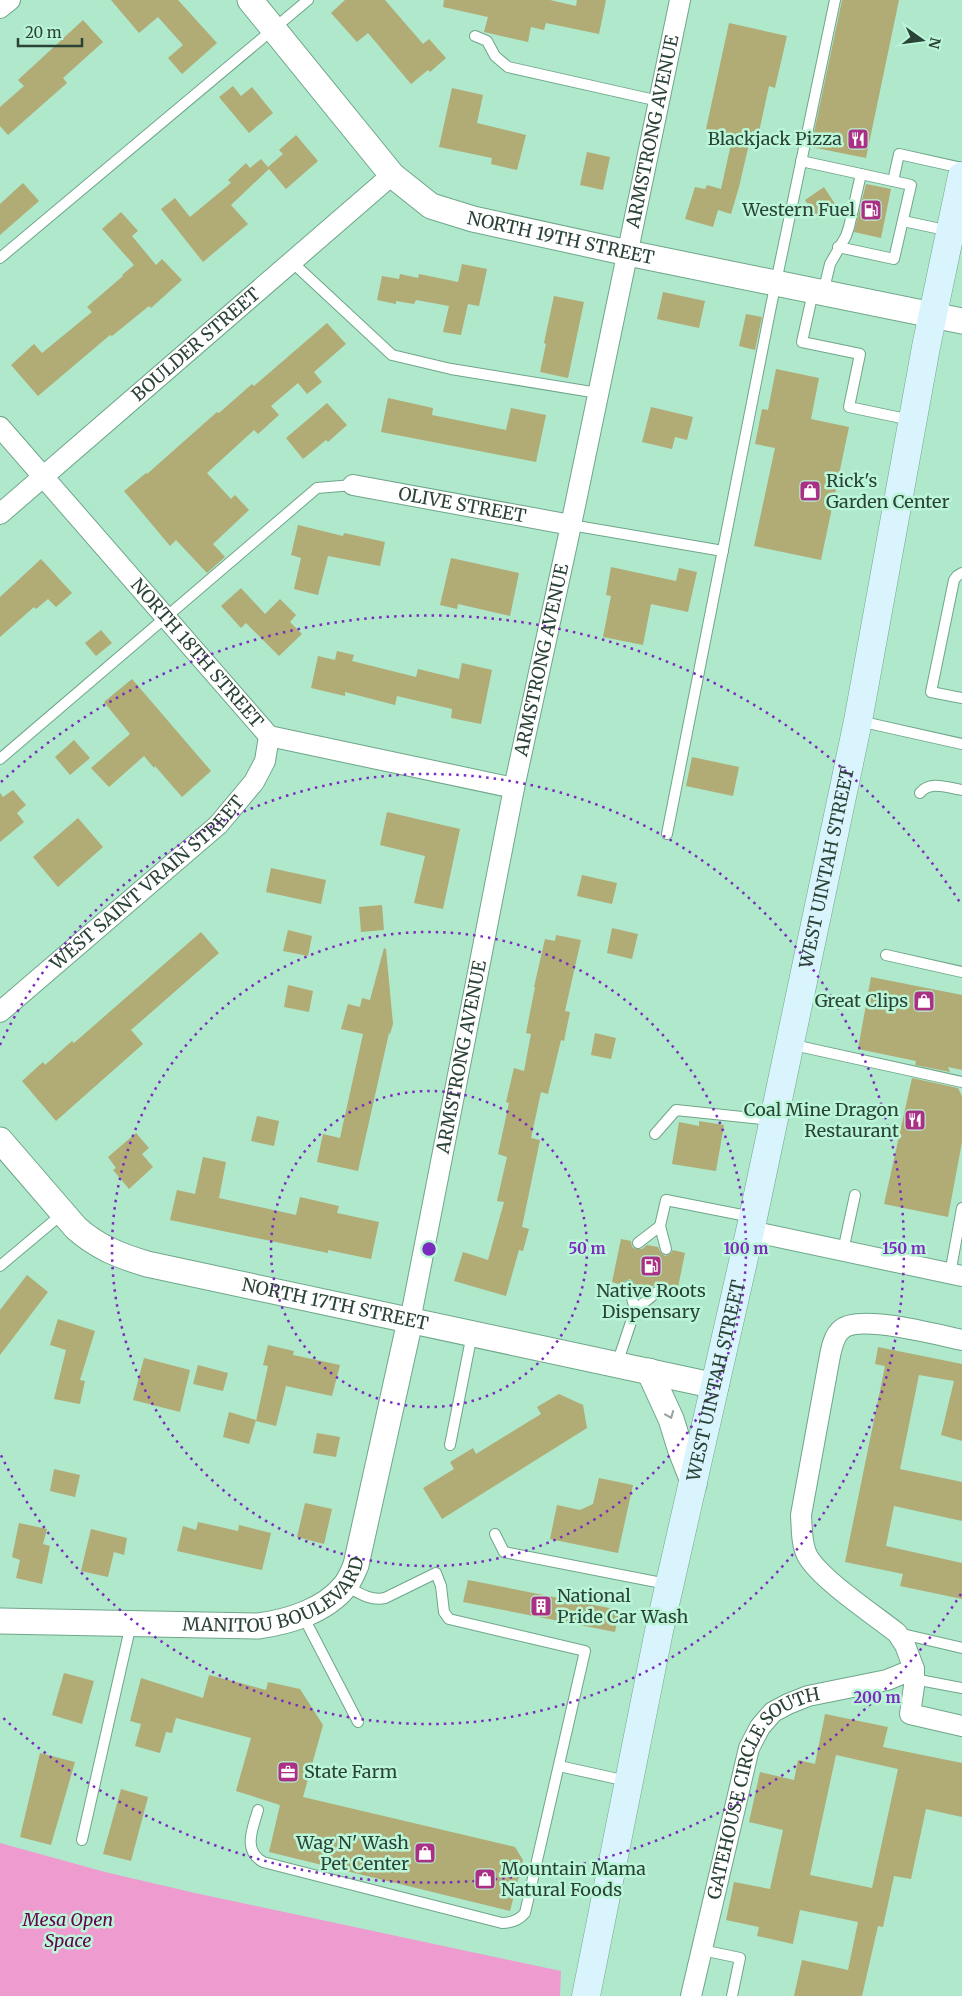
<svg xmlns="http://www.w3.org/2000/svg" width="962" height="1996" viewBox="0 0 962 1996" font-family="Merriweather,serif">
<rect width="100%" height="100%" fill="#afe8cb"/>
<polygon fill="#ee9cd0" points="0,1843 105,1872 195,1893 561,1971 560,1996 0,1996"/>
<g fill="#b1ab76" fill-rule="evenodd">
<polygon points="111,0 178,0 217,43 182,74 168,58 183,45 158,17 139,33"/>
<polygon points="345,0 385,0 423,44 429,39 446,58 430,72 428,70 411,84 368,33 357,42 331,13"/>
<polygon points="444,0 550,0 576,6 577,0 606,0 599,34 546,23 544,30 531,27 528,42 484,32 488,17 443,7"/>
<polygon points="842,0 899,0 866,158 811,147"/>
<polygon points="83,20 103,42 63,78 67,83 8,135 0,126 0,107 24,86 18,80"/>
<polygon points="729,23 787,36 775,88 769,86 759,132 752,131 739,187 731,214 718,210 713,227 685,219 695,187 705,189 707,185 721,189 733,135 706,129"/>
<polygon points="233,86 241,96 252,87 273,113 249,133 219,97"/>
<polygon points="452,88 483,95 477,123 526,135 517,170 491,164 492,158 439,147"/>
<polygon points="296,135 318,161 286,189 269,169 231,205 248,224 203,262 161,209 175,198 190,217 231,183 228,180 246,163 250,168 261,159 268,167 283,154 279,150"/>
<polygon points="587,152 610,157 603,190 580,185"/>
<polygon points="23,183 39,201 0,235 0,204"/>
<polygon points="866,184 891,189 881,238 854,232"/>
<polygon points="824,187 837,207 818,219 805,200"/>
<polygon points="121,212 138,231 132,236 156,265 162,259 182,280 151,308 149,306 112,336 110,335 38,396 11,365 34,344 42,353 92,312 87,307 123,276 122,275 134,265 102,229"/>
<polygon points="462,264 487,269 479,306 468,304 461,335 443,332 449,306 416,300 414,304 396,301 396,304 377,300 382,276 399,279 400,274 418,278 419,274 458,282"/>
<polygon points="663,292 705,301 699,328 657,319"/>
<polygon points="554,296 584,302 568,378 540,372 546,344 544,343"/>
<polygon points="746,314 762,317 755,350 739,346"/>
<polygon points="327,323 346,344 314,372 322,382 307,394 298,383 271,406 279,415 258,434 254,430 207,473 231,499 235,495 249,510 213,544 225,557 207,573 176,540 170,546 124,491 146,473 147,474 217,412 219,413 252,384 254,386"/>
<polygon points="776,369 819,378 811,419 849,427 821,560 754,546 775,448 755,444 762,409 768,410"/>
<polygon points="388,398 433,408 432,415 506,430 511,408 546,415 536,462 381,432"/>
<polygon points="327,403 347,425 328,442 326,440 303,459 286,438"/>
<polygon points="651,407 693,417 687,440 675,437 672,449 642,442"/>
<polygon points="298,525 343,536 344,533 385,542 380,566 328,556 318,595 294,589 301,558 291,555"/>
<polygon points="451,558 519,573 510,616 458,604 457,609 440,605"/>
<polygon points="41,559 72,593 56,607 48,599 36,609 34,607 0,637 0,597"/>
<polygon points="611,567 676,581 679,568 697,572 688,612 651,604 643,645 603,637 611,596 606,595"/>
<polygon points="241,588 265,614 280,599 296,615 290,622 302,634 279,656 246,623 241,628 221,606"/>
<polygon points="101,630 112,643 96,656 85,643"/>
<polygon points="337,651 354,655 352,661 416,677 418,669 459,679 462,663 492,670 481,724 451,718 452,709 397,696 395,705 345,692 345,696 311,688 318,656 335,660"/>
<polygon points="132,679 211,771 182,797 155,766 154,768 144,756 109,787 91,768 130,734 104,702"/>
<polygon points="74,740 90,758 70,775 55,757"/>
<polygon points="692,757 739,767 733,796 686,786"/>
<polygon points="13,790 26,805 17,813 24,822 0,842 0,793 3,797"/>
<polygon points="387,812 460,829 443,909 414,903 425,856 380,845"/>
<polygon points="78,818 103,847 58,887 33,857"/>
<polygon points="271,868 326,880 321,904 266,892"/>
<polygon points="582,875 617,883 612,904 577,896"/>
<polygon points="382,905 384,930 361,932 359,907"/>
<polygon points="612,928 638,934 632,959 607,953"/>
<polygon points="288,930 312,936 308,956 283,951"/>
<polygon points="201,932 219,953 131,1030 143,1044 56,1121 22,1081 43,1062 45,1065 72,1041 74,1043"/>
<polygon points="556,935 581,940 565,1011 570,1012 564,1041 561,1040 548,1094 541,1092 531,1138 540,1140 522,1227 529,1229 523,1251 519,1250 506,1296 454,1281 463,1252 488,1260 504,1202 497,1201 507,1157 498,1154 509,1103 506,1102 514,1068 524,1071 531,1034 526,1033 535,987 534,987 545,939 555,941"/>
<polygon points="384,948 386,949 393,1024 390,1034 389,1033 358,1171 317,1162 323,1134 340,1138 363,1034 341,1029 348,1004 360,1007 362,998 370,1000"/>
<polygon points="871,977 962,995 962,1070 948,1067 950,1072 915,1065 916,1061 858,1049"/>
<polygon points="288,985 313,991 309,1012 284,1007"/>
<polygon points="595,1033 616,1038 611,1059 591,1055"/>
<polygon points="912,1078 958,1088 962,1096 962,1142 948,1217 884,1204"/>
<polygon points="257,1116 279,1121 274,1146 251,1141"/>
<polygon points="699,1121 724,1125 716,1171 672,1164 679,1122 699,1126"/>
<polygon points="136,1133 149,1148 142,1154 153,1167 129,1189 113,1170 116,1168 108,1157"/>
<polygon points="203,1157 226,1162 219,1198 296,1215 300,1197 339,1206 337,1213 379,1222 371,1259 328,1250 328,1253 170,1220 177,1190 195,1194"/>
<polygon points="621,1239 631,1241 632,1247 636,1249 642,1249 647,1245 658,1247 661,1253 665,1256 670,1254 673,1250 685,1253 676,1297 664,1294 663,1288 659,1285 653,1286 648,1290 637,1288 634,1282 630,1279 625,1281 622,1285 612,1282"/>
<polygon points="27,1275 48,1292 0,1355 0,1310"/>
<polygon points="58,1319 95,1331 80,1380 85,1381 80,1404 54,1399 66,1350 50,1345"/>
<polygon points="268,1345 294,1351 293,1355 340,1365 332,1396 286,1386 276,1426 256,1421 268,1366 263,1365"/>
<polygon points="878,1347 962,1364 962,1441 941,1435 954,1381 919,1375 900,1469 962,1482 962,1521 894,1506 886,1546 962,1563 962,1599 900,1586 903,1574 845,1562 885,1366 875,1364"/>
<polygon points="144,1358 190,1370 180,1412 133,1400"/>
<polygon points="198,1365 228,1373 223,1391 193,1384"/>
<polygon points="559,1394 583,1405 587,1428 442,1519 423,1488 454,1469 450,1462 473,1448 476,1454 541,1414 537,1407"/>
<polygon points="229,1412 256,1420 249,1444 223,1437"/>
<polygon points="317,1433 340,1437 336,1457 313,1453"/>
<polygon points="54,1469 80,1475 75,1497 50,1491"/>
<polygon points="599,1478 633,1485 618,1553 550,1539 557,1505 580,1510 593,1504"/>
<polygon points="305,1503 332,1509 324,1544 297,1537"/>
<polygon points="198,1522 238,1531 239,1525 271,1533 262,1570 177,1551 183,1526 196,1530"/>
<polygon points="19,1523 47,1529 43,1544 50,1546 42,1584 16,1578 20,1560 12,1557"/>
<polygon points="91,1529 127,1538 124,1555 114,1552 108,1577 81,1571"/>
<polygon points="468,1580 619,1610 615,1632 463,1602"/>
<polygon points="64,1673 94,1681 82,1724 52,1715"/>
<polygon points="209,1675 266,1690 268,1682 300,1689 323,1725 303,1797 515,1847 523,1860 510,1911 269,1852 280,1805 236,1791 251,1738 176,1718 172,1733 166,1732 160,1753 135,1746 141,1724 130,1721 141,1678 203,1698"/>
<path d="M 825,1714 L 888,1727 L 883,1747 L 962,1763 L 962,1817 L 926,1809 L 911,1879 L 894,1876 L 883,1927 L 878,1926 L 862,1996 L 794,1996 L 802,1960 L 848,1970 L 858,1922 L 800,1910 L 793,1944 L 757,1936 L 759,1927 L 726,1920 L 734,1882 L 770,1889 L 783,1830 L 749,1822 L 760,1772 L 794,1780 L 798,1760 L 815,1764 ZM 836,1755 L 898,1769 L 872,1888 L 810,1875 Z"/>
<polygon points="40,1753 75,1762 51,1845 20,1837"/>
<polygon points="121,1789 148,1797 131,1861 103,1854"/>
</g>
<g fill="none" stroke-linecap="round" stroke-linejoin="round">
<g stroke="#6fa68a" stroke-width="12">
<g id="service">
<polyline points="475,36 487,41 495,56 508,67 659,101"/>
<polyline points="801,161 893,181 899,154 962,168"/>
<polyline points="903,221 950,231"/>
<polyline points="838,247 894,259 911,185 893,181"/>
<polyline points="0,258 308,0"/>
<polyline points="292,262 392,355 451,369 598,393"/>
<polyline points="813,292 802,342 860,354 849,407 911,420"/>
<polyline points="823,293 830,264 846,236 849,227 861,174"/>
<polyline points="571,525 723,551"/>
<polyline points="962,573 957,576 954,580 931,692 962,698"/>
<polyline points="859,721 962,744"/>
<polyline points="0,759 317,488 353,485"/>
<path d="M 920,793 C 930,780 948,788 962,790"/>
<polyline points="667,834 771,306 835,0"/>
<polyline points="886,955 962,972"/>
<polyline points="789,1044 962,1082"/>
<polyline points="655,1134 676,1110 772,1120"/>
<polyline points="638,1243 660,1226"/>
<polyline points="666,1249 660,1226 666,1200 752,1217"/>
<polyline points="843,1251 855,1195"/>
<polyline points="0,1266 62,1214"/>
<polyline points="950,1274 962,1208"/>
<polyline points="629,1286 635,1310"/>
<polyline points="617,1364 635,1310 657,1292"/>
<polyline points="450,1445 472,1334"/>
<polyline points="495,1534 504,1552 667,1584"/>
<polyline points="303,1616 358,1722"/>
<polyline points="898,1633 962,1648"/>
<polyline points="914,1679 962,1688"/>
<polyline points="559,1766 627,1781"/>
<path d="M 258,1810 C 253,1828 242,1850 263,1862 L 502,1923 C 512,1923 519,1920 525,1913 L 585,1651 L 449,1619 L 444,1612 L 441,1586 L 436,1573 L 385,1598 C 370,1601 359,1593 346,1586"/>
<polyline points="82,1840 131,1624"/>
<polyline points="702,1950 740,1958 732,1996"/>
</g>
</g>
<g stroke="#6fa68a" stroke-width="22">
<g id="minor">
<polyline points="0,8 10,0"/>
<path id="s1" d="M 0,427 L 269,736 L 514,788"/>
<path id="s2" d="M 353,485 L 571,525"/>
<path id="s3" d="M 0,514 L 392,175"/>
<path id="s4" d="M 0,1012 L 218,825 L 254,782 L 265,761 L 269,736"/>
<polyline points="750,1231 962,1276"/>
<path id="s5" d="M 410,1321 L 514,788 L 571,525 L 680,0"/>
<polyline points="914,1669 914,1686 910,1714 962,1726"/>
<path id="s6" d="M 691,1996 L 749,1748 L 760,1727 L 773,1712 L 788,1704 L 808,1696 L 887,1680 L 914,1669 L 905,1645 L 897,1633 C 873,1614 823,1581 808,1557 C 801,1545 802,1528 801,1515 L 829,1361 C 831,1350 833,1336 842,1329 C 861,1314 938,1335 962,1340"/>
</g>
</g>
<g stroke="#6fa68a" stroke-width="27">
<g id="tertiary">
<path id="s7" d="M 250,0 L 392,175 L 431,206 L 473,219 L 628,253 L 962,321"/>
<path id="s8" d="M 0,1140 L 76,1228 C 97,1247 120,1256 147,1264 L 716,1386"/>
<polyline points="649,1371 671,1419 681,1451 694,1484"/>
<path id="s9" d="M 0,1621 L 258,1626 C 288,1622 325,1611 345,1586 C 350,1580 353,1572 356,1565 L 410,1321"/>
</g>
</g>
<g stroke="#6fa68a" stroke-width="29">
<g id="secondary">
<path id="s10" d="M 586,1996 L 659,1631 L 753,1218 L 858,721 L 926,347 L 962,176"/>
</g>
</g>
<use href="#service" stroke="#fff" stroke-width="10"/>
<use href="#minor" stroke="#fff" stroke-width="20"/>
<use href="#tertiary" stroke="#fff" stroke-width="25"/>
<use href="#secondary" stroke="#daf4fd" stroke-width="28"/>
</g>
<defs><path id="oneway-chevron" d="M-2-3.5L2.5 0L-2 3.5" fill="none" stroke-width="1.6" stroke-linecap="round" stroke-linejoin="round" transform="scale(1.25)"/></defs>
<use stroke="#95a19b" href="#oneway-chevron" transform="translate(670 1415) rotate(68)"/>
<g fill="none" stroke="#7b2cbf" stroke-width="2.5" stroke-dasharray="2.5 5">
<circle cx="429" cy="1249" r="158"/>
<circle cx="429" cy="1249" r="317"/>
<path d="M0 1045A475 475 0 1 1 0 1453"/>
<path d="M961 1594A634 634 0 0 1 1 1716M1 782A634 634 0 0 1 961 904"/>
</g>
<defs>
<g id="restaurant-square" transform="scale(1.125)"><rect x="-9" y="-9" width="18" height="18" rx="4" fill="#a93085" stroke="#bcf6d8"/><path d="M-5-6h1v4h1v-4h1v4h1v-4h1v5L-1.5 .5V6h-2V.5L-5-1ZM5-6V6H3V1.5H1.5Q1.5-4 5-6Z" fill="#fff"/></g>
<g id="fuel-square" transform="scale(1.125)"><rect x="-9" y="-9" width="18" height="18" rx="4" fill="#a93085" stroke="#bcf6d8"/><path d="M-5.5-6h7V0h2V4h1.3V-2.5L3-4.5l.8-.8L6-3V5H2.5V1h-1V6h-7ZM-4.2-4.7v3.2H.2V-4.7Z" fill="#fff"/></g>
<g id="shop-square" transform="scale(1.125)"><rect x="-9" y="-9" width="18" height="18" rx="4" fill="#a93085" stroke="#bcf6d8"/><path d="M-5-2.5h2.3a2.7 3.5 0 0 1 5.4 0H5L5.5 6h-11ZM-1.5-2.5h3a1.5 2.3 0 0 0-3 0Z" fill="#fff"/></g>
<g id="building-square" transform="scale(1.125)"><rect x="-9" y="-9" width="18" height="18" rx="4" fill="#a93085" stroke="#bcf6d8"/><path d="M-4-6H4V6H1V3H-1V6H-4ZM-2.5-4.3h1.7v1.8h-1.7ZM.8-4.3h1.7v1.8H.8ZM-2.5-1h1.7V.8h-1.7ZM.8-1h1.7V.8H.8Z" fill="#fff"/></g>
<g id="office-square" transform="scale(1.125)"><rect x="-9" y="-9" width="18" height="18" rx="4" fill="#a93085" stroke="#bcf6d8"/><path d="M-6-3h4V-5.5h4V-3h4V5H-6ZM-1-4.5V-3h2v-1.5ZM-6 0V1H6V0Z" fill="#fff"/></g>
</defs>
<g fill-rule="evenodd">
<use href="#restaurant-square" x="858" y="139"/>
<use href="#fuel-square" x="871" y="210"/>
<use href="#shop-square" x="810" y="491"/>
<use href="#shop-square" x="924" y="1001"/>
<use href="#restaurant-square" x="915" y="1120"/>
<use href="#fuel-square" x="651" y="1266"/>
<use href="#building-square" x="541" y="1606"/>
<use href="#office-square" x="288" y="1772"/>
<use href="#shop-square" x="425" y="1853"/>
<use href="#shop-square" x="485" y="1879"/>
</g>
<g text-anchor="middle" stroke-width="5" stroke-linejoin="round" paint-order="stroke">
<g font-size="18" fill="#2b4337" stroke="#bcf6d8">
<text dy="6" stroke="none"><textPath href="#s5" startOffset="1214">ARMSTRONG AVENUE</textPath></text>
<text dy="6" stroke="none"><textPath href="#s7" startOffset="409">NORTH 19TH STREET</textPath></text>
<text dy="6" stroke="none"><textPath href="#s3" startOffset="259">BOULDER STREET</textPath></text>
<text dy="6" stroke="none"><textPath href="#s2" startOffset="111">OLIVE STREET</textPath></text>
<text dy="6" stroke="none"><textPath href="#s1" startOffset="300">NORTH 18TH STREET</textPath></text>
<text dy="6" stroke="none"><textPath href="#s5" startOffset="674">ARMSTRONG AVENUE</textPath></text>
<text dy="6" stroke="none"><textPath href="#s10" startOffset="1154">WEST UINTAH STREET</textPath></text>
<text dy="6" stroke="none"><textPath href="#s4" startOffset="196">WEST SAINT VRAIN STREET</textPath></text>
<text dy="6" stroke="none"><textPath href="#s5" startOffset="269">ARMSTRONG AVENUE</textPath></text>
<text dy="6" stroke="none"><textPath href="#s8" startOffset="389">NORTH 17TH STREET</textPath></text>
<text dy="6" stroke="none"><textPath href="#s10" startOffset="629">WEST UINTAH STREET</textPath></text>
<text dy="6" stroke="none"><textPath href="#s9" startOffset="285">MANITOU BOULEVARD</textPath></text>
<text dy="6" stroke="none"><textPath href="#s6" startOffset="224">GATEHOUSE CIRCLE SOUTH</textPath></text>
</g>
<g font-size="18" fill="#2b4337" stroke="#bcf6d8" text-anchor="end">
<text x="842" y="145">Blackjack Pizza</text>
<text x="855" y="216">Western Fuel</text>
<text x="826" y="487" text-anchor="start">Rick's<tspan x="826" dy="21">Garden Center</tspan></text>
<text x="908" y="1007">Great Clips</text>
<text x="899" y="1116">Coal Mine Dragon<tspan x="899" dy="21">Restaurant</tspan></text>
<text x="651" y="1297" text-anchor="middle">Native Roots<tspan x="651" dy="21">Dispensary</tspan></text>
<text x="557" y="1602" text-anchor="start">National<tspan x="557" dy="21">Pride Car Wash</tspan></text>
<text x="304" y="1778" text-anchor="start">State Farm</text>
<text x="409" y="1849">Wag N' Wash<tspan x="409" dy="21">Pet Center</tspan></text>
<text x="501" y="1875" text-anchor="start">Mountain Mama<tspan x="501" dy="21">Natural Foods</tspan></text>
</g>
<g font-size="18" font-style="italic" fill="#65004d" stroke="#bcf6d8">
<text x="68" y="1926">Mesa Open<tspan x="68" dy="21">Space</tspan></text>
</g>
</g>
<circle cx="429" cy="1249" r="8" fill="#7b2cbf" stroke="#bcf6d8" stroke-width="2.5"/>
<g font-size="15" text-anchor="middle" font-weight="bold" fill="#7b2cbf" stroke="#bcf6d8" stroke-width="5" stroke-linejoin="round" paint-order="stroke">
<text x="587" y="1254">50 m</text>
<text x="746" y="1254">100 m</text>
<text x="904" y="1254">150 m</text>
<text x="877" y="1703">200 m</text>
</g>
<g transform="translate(922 40) rotate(104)" stroke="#bcf6d8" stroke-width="4" paint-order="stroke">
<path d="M0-4L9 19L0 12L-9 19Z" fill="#2b4337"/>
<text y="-8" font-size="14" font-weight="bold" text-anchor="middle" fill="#2b4337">N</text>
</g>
<path d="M18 38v8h64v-8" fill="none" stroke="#2b4337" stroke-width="2.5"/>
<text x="25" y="38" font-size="15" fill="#2b4337" stroke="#bcf6d8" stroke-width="4" paint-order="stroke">20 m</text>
</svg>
